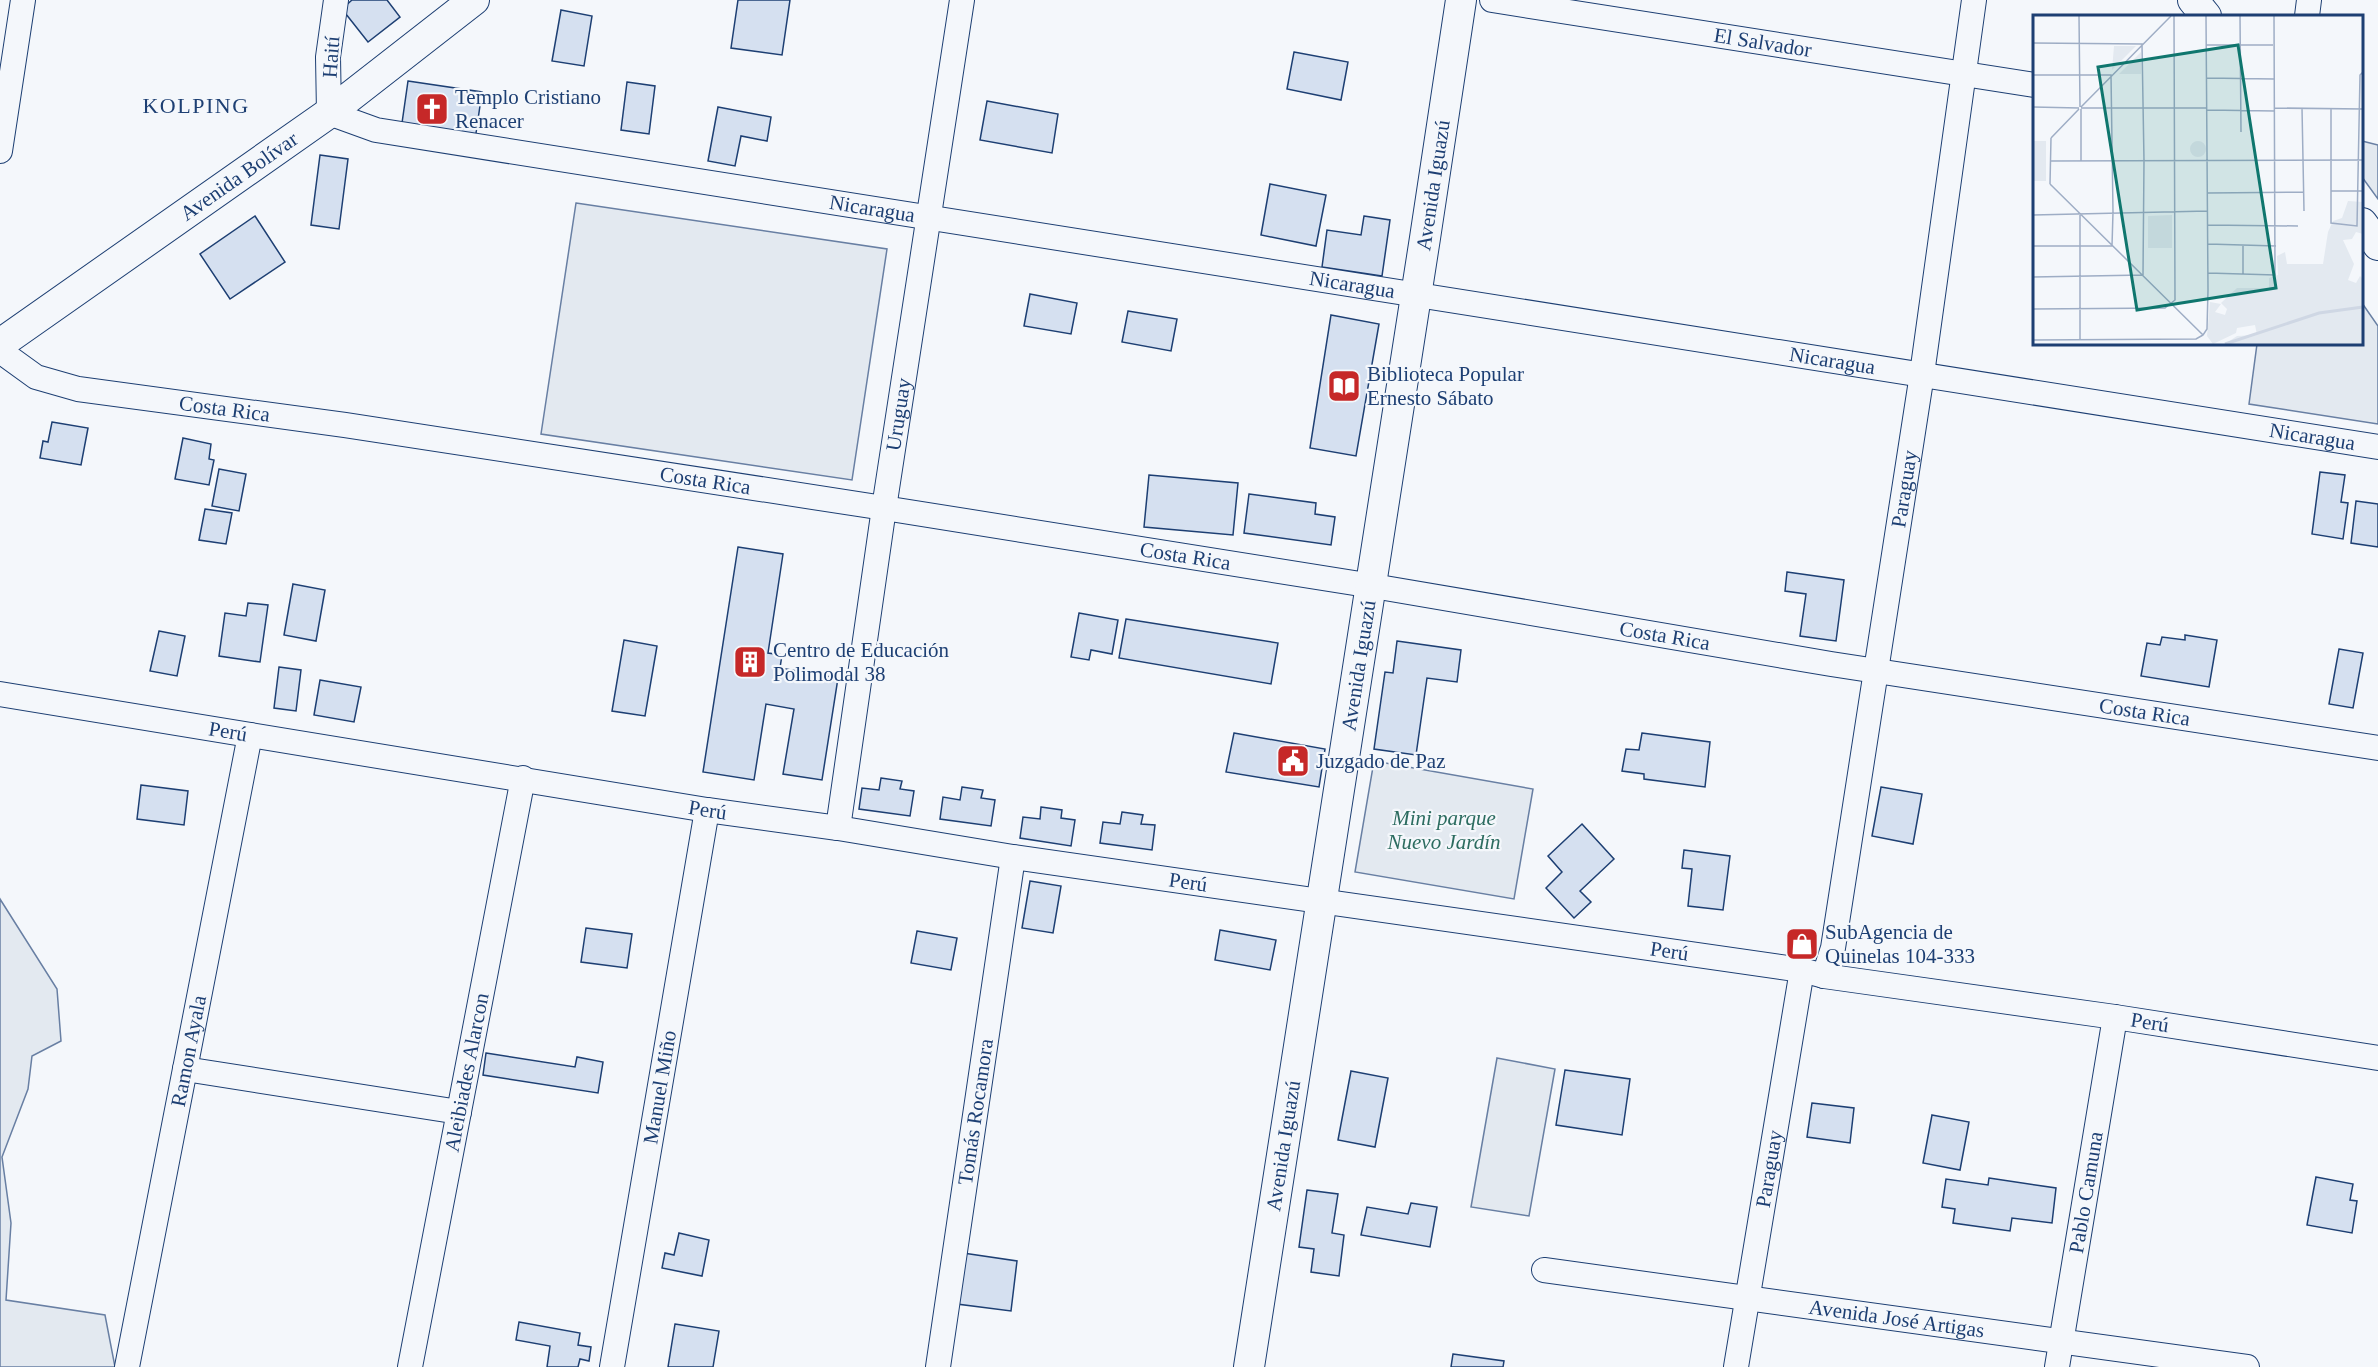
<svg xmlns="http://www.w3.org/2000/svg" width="2378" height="1367" viewBox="0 0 2378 1367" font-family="Georgia,serif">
<rect width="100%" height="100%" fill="#f4f7fb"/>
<g fill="#e3e9f0" stroke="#687fa3" stroke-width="1.5">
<polygon points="2362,141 2378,145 2378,199 2362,177"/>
<polygon points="576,203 887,249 852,480 541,434"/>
<polygon points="2362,303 2378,326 2378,424 2249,404 2257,344 2362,344"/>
<polygon points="1374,761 1533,789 1514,899 1355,872"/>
<polygon points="0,899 57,989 61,1041 32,1056 28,1089 2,1157 11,1223 6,1300 105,1315 115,1367 0,1367"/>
<polygon points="1497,1058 1555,1069 1529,1216 1471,1207"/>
</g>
<g fill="#d5e0f0" stroke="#1d3f73" stroke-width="1.5">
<polygon points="352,0 387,0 400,17 368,42 342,9"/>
<polygon points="738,0 790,0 782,55 731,48"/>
<polygon points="561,10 592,16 584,66 552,61"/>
<polygon points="1294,52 1348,62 1341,100 1287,89"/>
<polygon points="408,81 482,92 475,140 401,130"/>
<polygon points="627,82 655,86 649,134 621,130"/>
<polygon points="987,101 1058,114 1052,153 980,140"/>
<polygon points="718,107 771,117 767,141 741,136 735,166 708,161"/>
<polygon points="320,155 348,159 339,229 311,225"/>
<polygon points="1270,184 1326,195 1316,246 1261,235"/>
<polygon points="255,216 285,262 230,299 200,254"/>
<polygon points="1364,216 1390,220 1382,276 1322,267 1327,230 1361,235"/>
<polygon points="1030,294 1077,303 1071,334 1024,326"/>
<polygon points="1128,311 1177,319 1171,351 1122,342"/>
<polygon points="1331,315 1379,324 1356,456 1310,448"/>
<polygon points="52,422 88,428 81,465 40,458 43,441 48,442"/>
<polygon points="183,438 211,444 209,459 214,460 209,485 175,479"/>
<polygon points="219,469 246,474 239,511 212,506"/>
<polygon points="2320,472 2345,475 2341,502 2348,503 2343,539 2312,534"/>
<polygon points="1149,475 1238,483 1233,535 1144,527"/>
<polygon points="1249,494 1316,503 1315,514 1335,517 1331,545 1244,533"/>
<polygon points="2356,501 2378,504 2378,547 2351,543"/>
<polygon points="205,509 232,513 226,544 199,540"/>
<polygon points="738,547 783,554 768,653 782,655 780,668 838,678 822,780 783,774 794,709 766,704 754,780 703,772"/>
<polygon points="1787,572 1844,580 1836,641 1800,636 1806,594 1785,591"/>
<polygon points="293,584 325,590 316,641 284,635"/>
<polygon points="248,603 268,605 260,662 219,656 225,613 246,616"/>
<polygon points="1079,613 1118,620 1112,654 1091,650 1089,660 1071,657"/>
<polygon points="1126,619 1278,643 1271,684 1119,658"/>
<polygon points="159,631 185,636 177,676 150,671"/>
<polygon points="2185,635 2217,640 2209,687 2141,676 2147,643 2160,645 2162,637 2185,640"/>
<polygon points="624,640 657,646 645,716 612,711"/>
<polygon points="1397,641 1461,650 1457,682 1427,678 1416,755 1374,749 1385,672 1393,673"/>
<polygon points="2339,649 2363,653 2353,708 2329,704"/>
<polygon points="279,667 301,670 296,711 274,708"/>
<polygon points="320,680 361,687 354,722 314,715"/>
<polygon points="1234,733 1325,749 1319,787 1226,772"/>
<polygon points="1642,733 1710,742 1705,787 1644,779 1644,774 1622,771 1626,749 1639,750"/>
<polygon points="881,778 902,781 900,789 914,791 910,816 859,809 862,788 879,790"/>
<polygon points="141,785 188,791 184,825 137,819"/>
<polygon points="962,787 983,790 981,798 995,800 991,826 940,819 943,797 960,800"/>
<polygon points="1881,787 1922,794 1913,844 1872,836"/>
<polygon points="1041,807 1062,810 1061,818 1075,820 1071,846 1020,838 1023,817 1040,819"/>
<polygon points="1122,812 1143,815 1141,824 1155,825 1152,850 1100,843 1103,822 1120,824"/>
<polygon points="1582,824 1614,859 1580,891 1591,902 1574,918 1546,888 1562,872 1548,856"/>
<polygon points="1684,850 1730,856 1723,910 1688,906 1692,869 1682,868"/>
<polygon points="1030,881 1061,886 1053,933 1022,928"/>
<polygon points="586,928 632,934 627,968 581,962"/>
<polygon points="1220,930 1276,940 1270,970 1215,960"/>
<polygon points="917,931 957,938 951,970 911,963"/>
<polygon points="486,1053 575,1067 577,1057 603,1062 598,1093 483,1075"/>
<polygon points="1565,1070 1630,1079 1622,1135 1556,1125"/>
<polygon points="1351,1071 1388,1078 1375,1147 1338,1140"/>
<polygon points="1812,1103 1854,1108 1850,1143 1807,1137"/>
<polygon points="1932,1115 1969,1122 1960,1170 1923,1163"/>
<polygon points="2316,1177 2353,1184 2350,1200 2357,1201 2352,1233 2307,1225"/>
<polygon points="1989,1178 2056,1188 2052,1223 2012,1218 2010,1231 1953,1223 1955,1209 1942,1207 1946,1179 1988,1185"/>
<polygon points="1307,1190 1338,1194 1332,1233 1344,1235 1339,1276 1311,1272 1314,1249 1299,1247"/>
<polygon points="1411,1203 1437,1207 1430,1247 1361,1235 1367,1207 1408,1214"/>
<polygon points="679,1233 709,1240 702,1276 662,1268 665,1253 674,1255"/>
<polygon points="963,1253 1017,1261 1011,1311 957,1304"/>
<polygon points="519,1322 580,1333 578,1345 591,1347 589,1361 580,1359 578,1367 547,1367 550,1346 516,1340"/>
<polygon points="675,1324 719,1331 713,1367 668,1367"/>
<polygon points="1453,1354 1504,1361 1503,1367 1451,1367"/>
</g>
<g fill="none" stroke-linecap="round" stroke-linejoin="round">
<g stroke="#1d3f73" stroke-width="26">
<g id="minor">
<path id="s1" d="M 336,0 L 328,57 L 329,113 L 376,130 L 2378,447"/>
<path id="s2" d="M 1492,0 L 2034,85"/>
<polyline points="2307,16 2309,0"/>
<polyline points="0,151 23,0"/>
<path id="s3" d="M 0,351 L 36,377 L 78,389 L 345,425 L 884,508 L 1373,586 L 1831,664 L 2378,748"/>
<path id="s4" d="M 0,694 L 707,810 L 838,828 L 1013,857 L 1802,970 L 1824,976 L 2115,1017 L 2378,1058"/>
<path id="s5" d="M 838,828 L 884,508 L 962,0"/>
<path id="s6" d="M 1824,976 L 1833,948 L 1922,374 L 1974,0"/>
<polyline points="185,1069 459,1112"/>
<path id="s7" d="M 1544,1270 L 2247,1367"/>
<path id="s8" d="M 127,1367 L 250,735"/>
<path id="s9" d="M 410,1367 L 523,778"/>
<path id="s10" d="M 612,1367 L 707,810"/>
<path id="s11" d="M 938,1367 L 1013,857"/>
<path id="s12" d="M 1736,1367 L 1802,970"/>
<path id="s13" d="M 2057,1367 L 2115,1017"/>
</g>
</g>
<g stroke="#1d3f73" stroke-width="32">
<g id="major">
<polyline points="2193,0 2206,16"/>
<polyline points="2362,223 2378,245"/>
<path id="s14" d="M 0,344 L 329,113 L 474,0"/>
<path id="s15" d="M 1249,1367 C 1319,911 1393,456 1461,0"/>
</g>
</g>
<use href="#minor" stroke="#f4f7fb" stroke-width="24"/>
<use href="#major" stroke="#f4f7fb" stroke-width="30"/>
</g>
<defs>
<g id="church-square" transform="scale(1.725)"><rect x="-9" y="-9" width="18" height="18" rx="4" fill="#c62828" stroke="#f4f7fb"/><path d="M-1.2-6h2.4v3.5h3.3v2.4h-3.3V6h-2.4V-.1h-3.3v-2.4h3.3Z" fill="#fff"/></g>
<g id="library-square" transform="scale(1.725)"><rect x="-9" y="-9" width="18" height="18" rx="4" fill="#c62828" stroke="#f4f7fb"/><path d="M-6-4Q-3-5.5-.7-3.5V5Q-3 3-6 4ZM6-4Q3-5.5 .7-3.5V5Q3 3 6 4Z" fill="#fff"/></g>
<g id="building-square" transform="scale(1.725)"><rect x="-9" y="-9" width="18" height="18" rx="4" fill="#c62828" stroke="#f4f7fb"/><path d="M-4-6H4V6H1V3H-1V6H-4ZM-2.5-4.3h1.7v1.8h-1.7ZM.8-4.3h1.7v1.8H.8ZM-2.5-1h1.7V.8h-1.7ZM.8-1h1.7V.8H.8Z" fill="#fff"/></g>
<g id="civic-square" transform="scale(1.725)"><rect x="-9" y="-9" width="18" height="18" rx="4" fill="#c62828" stroke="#f4f7fb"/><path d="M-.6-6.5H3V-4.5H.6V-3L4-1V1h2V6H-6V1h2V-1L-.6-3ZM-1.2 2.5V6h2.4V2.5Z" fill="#fff"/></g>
<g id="shop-square" transform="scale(1.725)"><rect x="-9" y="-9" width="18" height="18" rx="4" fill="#c62828" stroke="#f4f7fb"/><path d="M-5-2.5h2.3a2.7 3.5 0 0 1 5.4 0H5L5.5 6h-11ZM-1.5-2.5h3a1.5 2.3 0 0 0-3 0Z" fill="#fff"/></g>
</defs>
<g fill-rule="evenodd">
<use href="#church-square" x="432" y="109"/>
<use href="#library-square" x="1344" y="386"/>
<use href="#building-square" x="750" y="662"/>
<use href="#civic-square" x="1293" y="761"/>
<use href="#shop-square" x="1802" y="944"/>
</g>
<g text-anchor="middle" stroke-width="4.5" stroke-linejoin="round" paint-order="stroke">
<g font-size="21" fill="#1d3f73" stroke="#f4f7fb">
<text dy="7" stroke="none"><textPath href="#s2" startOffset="274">El Salvador</textPath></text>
<text transform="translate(331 57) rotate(-86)" y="7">Haití</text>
<text dy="7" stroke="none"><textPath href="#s14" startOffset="292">Avenida Bolívar</textPath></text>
<text dy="7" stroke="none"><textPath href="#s15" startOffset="1196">Avenida Iguazú</textPath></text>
<text dy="7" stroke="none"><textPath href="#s1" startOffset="666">Nicaragua</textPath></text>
<text dy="7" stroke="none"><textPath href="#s1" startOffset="1152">Nicaragua</textPath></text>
<text dy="7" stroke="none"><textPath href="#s1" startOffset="1638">Nicaragua</textPath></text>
<text dy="7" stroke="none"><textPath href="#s3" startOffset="236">Costa Rica</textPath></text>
<text dy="7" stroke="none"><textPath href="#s5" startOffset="418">Uruguay</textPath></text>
<text dy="7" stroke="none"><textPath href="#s1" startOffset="2124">Nicaragua</textPath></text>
<text dy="7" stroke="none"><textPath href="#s3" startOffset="722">Costa Rica</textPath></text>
<text dy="7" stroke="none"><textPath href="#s6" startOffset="494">Paraguay</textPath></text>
<text dy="7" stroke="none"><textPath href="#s3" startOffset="1208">Costa Rica</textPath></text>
<text dy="7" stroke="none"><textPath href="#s3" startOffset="1694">Costa Rica</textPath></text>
<text dy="7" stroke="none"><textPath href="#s15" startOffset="710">Avenida Iguazú</textPath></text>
<text dy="7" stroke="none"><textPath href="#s3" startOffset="2180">Costa Rica</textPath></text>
<text dy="7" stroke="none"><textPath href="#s4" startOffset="231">Perú</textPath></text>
<text dy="7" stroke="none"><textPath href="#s4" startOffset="717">Perú</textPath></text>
<text dy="7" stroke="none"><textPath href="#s4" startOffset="1203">Perú</textPath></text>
<text dy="7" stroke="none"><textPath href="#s4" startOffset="1689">Perú</textPath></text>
<text dy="7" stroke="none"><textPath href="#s4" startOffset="2175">Perú</textPath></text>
<text dy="7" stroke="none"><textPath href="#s8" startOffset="322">Ramon Ayala</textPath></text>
<text dy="7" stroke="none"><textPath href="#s9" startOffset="300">Aleibiades Alarcon</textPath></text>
<text dy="7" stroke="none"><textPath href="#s10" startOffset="284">Manuel Miño</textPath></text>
<text dy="7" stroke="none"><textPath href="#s11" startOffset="258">Tomás Rocamora</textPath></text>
<text dy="7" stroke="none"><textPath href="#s15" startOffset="224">Avenida Iguazú</textPath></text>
<text dy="7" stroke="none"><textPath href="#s12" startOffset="201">Paraguay</textPath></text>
<text dy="7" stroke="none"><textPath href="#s13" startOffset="177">Pablo Camuna</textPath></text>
<text dy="7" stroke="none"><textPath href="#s7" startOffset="356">Avenida José Artigas</textPath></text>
</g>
<g font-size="21" fill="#1d3f73" stroke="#f4f7fb" text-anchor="start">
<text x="455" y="104">Templo Cristiano<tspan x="455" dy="24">Renacer</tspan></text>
<text x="1367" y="381">Biblioteca Popular<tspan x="1367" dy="24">Ernesto Sábato</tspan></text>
<text x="773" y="657">Centro de Educación<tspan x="773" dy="24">Polimodal 38</tspan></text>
<text x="1316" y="768">Juzgado de Paz</text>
<text x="1825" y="939">SubAgencia de<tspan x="1825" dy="24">Quinelas 104-333</tspan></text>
</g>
<g font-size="21" font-style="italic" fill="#2c6c60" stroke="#f4f7fb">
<text x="1444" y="825">Mini parque<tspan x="1444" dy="24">Nuevo Jardín</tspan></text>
</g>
<g font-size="22" letter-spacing="1.5" fill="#1d3f73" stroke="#f4f7fb">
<text x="196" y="113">KOLPING</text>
</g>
</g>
<g transform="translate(2033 15)">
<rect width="330" height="330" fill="#f4f7fb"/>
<path d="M 81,31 L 103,31 L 79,55 ZM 108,37 L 108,59 L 86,59 ZM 0,126 L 13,126 L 13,166 L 0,166 ZM157 134a8 8 0 1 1 16 0a8 8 0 1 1-16 0ZM 315,186 L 330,187 L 330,219 L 323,217 L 319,224 L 310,225 L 321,249 L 315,265 L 323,268 L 327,261 L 330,264 L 330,329 L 192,329 L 204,321 L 224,320 L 222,310 L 204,313 L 203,318 L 180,329 L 174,321 L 177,287 L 188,289 L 182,297 L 192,300 L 194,294 L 188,288 L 204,273 L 236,273 L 236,263 L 245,260 L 244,241 L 252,237 L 254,249 L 290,249 L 295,217 L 300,206 L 309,203 ZM 139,200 L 139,233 L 115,233 L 115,201 Z" fill="#e3e9f0"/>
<path fill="none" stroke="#cfd7e4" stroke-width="3" d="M 192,329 L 286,298 L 330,292"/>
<path fill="none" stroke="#9eadc5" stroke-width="1.5" d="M 46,1 L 47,92M 207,1 L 208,117M 0,28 L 109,29 L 111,146 L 110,260 L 0,262M 173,30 L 240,30M 0,60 L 78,60 L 80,197 L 79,231 L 0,231M 173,63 L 241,64M 0,92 L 46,93M 48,92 L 138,1M 48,93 L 174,93M 242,93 L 330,94M 269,93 L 271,196M 298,93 L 298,208 L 324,211 L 327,60 L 330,57M 48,94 L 48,146M 174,95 L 242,96M 18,123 L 46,94M 17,146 L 330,145M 17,169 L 170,320M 17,169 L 18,123M 298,176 L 330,176M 175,178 L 271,177M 0,200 L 175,196M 47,200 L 47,325M 175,210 L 265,211M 175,229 L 243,231M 210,230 L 210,259M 175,258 L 242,260 L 241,1M 0,294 L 132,293 L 142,285 L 141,1M 170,320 L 174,314 L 175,275 L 173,1M 0,325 L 163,324 L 170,320"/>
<path fill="#0f766e" fill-opacity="0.15" stroke="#0f766e" stroke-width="3" d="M 205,30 L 243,273 L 104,295 L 65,52 Z"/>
<rect width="330" height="330" fill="none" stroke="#1d3f73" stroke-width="3"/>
</g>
</svg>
